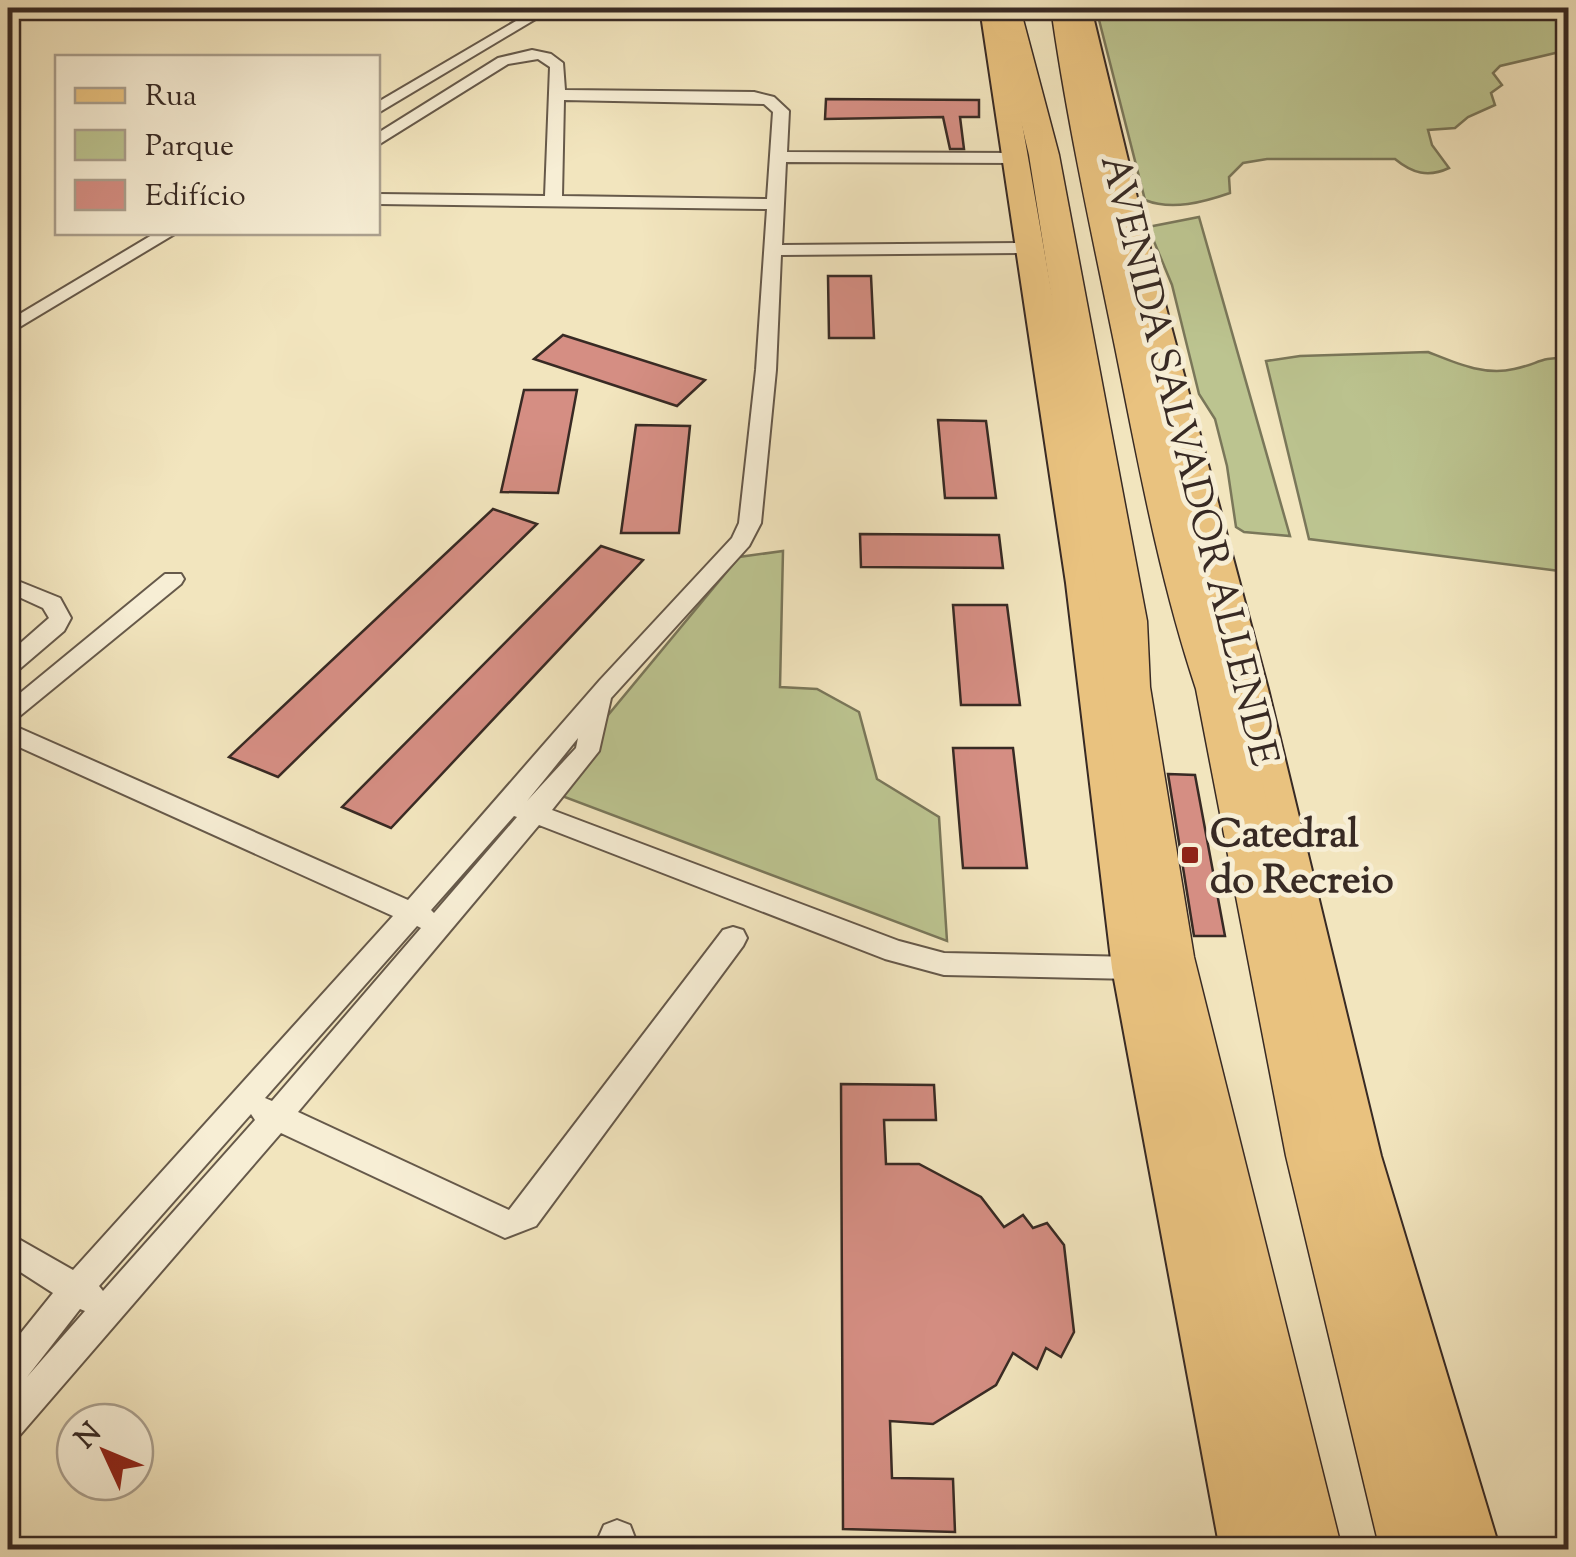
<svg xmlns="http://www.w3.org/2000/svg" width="1576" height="1557" viewBox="0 0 1576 1557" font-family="'Sorts Mill Goudy',serif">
<rect width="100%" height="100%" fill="#f2e5be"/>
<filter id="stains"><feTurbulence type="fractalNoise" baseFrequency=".002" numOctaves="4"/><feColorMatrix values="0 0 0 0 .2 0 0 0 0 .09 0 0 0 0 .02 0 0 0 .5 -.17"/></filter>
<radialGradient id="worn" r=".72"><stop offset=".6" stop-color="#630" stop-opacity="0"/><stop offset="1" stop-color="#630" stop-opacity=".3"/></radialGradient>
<g fill="#bcc490" stroke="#7a775a" stroke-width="2.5">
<path d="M 1096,8 L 1539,8 L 1568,12 L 1568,50 L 1500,66 L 1493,73 L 1502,85 L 1491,93 L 1495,105 L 1468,117 L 1455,128 L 1428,130 L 1432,145 L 1449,168 C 1428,178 1412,173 1395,159 L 1267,159 L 1243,163 L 1229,177 L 1230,193 C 1204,202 1172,211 1145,200 Z"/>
<polygon points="1199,217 1290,536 1244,532 1236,527 1227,466 1215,419 1199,394 1172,285 1148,227"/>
<path d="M 1428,352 C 1456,363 1484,376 1514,369 C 1539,364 1539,357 1568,358 L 1568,572 L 1309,539 L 1266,361 L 1300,356 Z"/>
<polygon points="783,551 780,687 817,689 859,712 877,779 939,817 947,941 546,790 739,557"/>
</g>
<g fill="#d58e83" stroke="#382a24" stroke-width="2.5">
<polygon points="826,99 979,100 979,117 960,117 964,149 950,149 943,117 825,119"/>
<polygon points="828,276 871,276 874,338 829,338"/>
<polygon points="563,335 705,380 677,406 534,359"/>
<polygon points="524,390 577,390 558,493 501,492"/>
<polygon points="938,420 986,421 996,498 945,498"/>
<polygon points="636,425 690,426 679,533 621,533"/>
<polygon points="493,509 537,524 278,777 229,757"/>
<polygon points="860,534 999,535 1003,568 861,567"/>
<polygon points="601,546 643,560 391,828 342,807"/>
<polygon points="953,605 1007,605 1020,705 961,705"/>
<polygon points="953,748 1013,748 1027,868 963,868"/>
<polygon points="1168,774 1195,775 1225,936 1194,936"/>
<polygon points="841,1084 934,1085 936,1120 884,1120 886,1164 919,1164 981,1197 1004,1227 1023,1215 1033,1228 1047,1223 1064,1245 1074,1332 1061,1357 1046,1348 1037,1369 1013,1353 996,1385 933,1424 890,1421 892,1478 953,1479 955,1532 843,1529"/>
</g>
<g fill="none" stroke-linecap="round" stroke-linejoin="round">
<g stroke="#66594a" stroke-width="4">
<g id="street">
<polygon points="538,8 554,8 378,113 378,102"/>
<path d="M 532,50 L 551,54 L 563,63 L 565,90 L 754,92 L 774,97 L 789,111 L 787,152 L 1015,153 L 1023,158 L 1015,163 L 786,162 L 782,245 L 1030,243 L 1039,248 L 1030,253 L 781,255 L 776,370 L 761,523 L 749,546 L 611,698 L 599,751 L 552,810 L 899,941 L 944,953 L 1134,957 L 1144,960 L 1148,968 L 1144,976 L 1134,979 L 944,975 L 885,959 L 539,825 L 298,1112 L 509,1210 L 723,930 L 733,927 L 743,930 L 747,938 L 743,946 L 536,1226 L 505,1238 L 281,1133 L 20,1435 L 8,1440 L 8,1398 L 18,1386 L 8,1390 L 8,1349 L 53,1293 L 8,1264 L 8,1233 L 73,1270 L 393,916 L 8,742 L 8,703 L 165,574 L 181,574 L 184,579 L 181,584 L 10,724 L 408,900 L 600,680 L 732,538 L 739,523 L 756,370 L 767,209 L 378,204 L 378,194 L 545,196 L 550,67 L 538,59 L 508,64 L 378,145 L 378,133 L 498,58 ZM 564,100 L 764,104 L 773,112 L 767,199 L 562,196 ZM 578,738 L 576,748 L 527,801 ZM 514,816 L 517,817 L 434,913 L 431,910 ZM 417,926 L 421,928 L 272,1101 L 265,1098 ZM 251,1114 L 255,1120 L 103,1291 L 99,1286 ZM 80,1309 L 85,1311 L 27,1377 Z"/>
<polygon points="157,232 178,232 8,334 8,321"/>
<polygon points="8,577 60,598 71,618 64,631 16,672 8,674 8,654 49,618 43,608 8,592"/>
<polygon points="617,1520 630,1525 635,1538 630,1550 593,1550 604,1525"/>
</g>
</g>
<g stroke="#382a24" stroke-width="4">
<g id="primary">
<polygon points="980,8 1002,8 1102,583 1156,968 1278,1550 1220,1550 1112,968 1066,583"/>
<polygon points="1069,8 1091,8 1142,218 1268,689 1381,1156 1500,1550 1442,1550 1333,1156 1230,689 1114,218"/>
</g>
</g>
<g stroke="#382a24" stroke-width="3">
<g id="highway">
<polygon points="994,8 1020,8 1059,155 1147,621 1150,687 1194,957 1342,1550 1274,1550 1142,957 1104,687 1103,621 1029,155"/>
<path d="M 1051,8 L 1077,8 C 1097,121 1124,232 1150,343 C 1176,459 1201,577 1242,689 L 1344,1156 L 1448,1550 L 1380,1550 L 1286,1156 L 1196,689 C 1159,578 1138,461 1115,347 C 1092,234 1067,122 1051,8 Z"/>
</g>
</g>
<use href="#street" fill="#f7eed5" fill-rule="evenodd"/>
<use href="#primary" fill="#e9c27f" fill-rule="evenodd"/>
<use href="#highway" fill="#e9c27f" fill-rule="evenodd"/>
</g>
<rect fill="#8f2418" stroke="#f7eed5" stroke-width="4" x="1180" y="845" width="20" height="20" rx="5"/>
<g text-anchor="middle" stroke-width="10" stroke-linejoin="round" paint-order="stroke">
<g font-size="40" fill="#382a24" stroke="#f7eed5">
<text transform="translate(1191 460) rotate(76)" y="14">AVENIDA SALVADOR ALLENDE</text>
</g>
<g font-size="40" font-weight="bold" fill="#382a24" stroke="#f7eed5" text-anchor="start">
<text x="1210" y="846">Catedral<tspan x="1210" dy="46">do Recreio</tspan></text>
</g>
</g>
<rect width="1576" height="1557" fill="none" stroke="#f2e5be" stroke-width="40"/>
<rect x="10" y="10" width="1556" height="1537" fill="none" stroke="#382a24" stroke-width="5"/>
<rect x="20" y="20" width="1536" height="1517" fill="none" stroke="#382a24" stroke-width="2.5"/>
<rect x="55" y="55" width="325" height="180" fill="#f7eed5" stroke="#aba08e" stroke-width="2.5"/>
<rect x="75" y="88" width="50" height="15" fill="#e9c27f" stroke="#aba08e" stroke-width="2.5"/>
<text x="145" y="105" font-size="30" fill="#382a24">Rua</text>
<rect x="75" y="130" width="50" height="30" fill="#bcc490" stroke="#aba08e" stroke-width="2.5"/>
<text x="145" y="155" font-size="30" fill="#382a24">Parque</text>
<rect x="75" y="180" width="50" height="30" fill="#d58e83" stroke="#aba08e" stroke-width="2.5"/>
<text x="145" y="205" font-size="30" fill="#382a24">Edifício</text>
<g transform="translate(105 1452) rotate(314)"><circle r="48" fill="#f7eed5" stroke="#aba08e" stroke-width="2.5"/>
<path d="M0-8L18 38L0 25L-18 38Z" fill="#8f2418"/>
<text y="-15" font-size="28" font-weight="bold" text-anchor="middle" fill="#382a24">N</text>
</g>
<rect width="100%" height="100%" filter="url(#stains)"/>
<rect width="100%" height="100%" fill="url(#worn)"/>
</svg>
